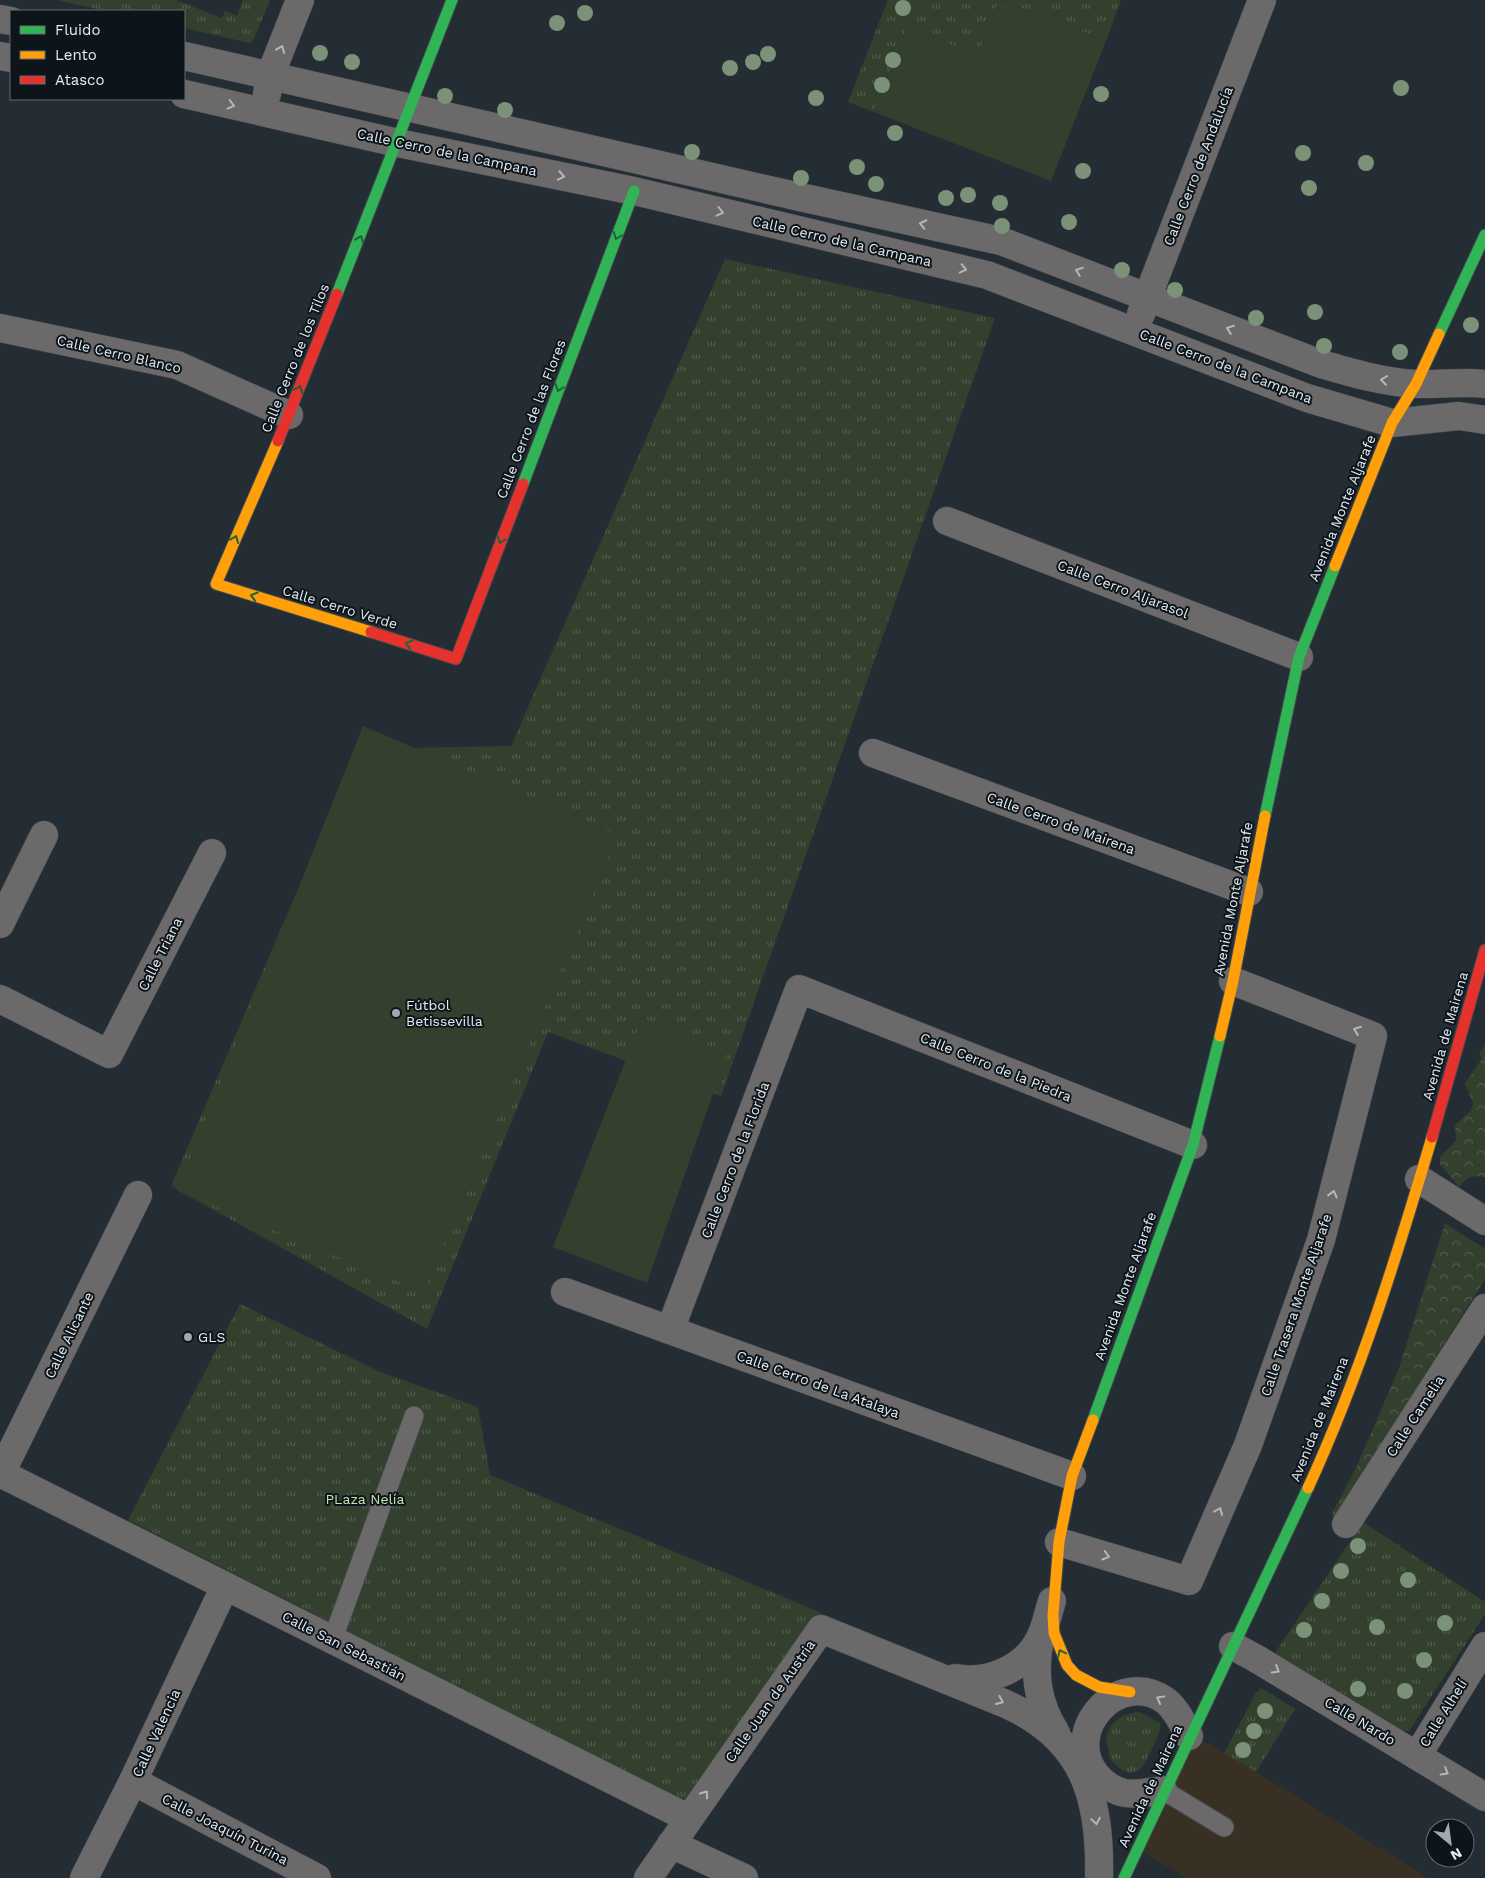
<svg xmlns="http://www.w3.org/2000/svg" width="1485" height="1878" viewBox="0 0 1485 1878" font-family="'Work Sans',sans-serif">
<defs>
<pattern id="grass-tufts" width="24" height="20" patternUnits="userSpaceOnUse" patternTransform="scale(1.25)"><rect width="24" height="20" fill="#33402e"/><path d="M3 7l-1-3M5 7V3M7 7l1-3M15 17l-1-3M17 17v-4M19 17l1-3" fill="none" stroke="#505c4d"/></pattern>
<pattern id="forest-crowns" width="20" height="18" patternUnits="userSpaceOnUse" patternTransform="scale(1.25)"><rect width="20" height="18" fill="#33402e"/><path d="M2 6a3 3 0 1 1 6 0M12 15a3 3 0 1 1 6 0" fill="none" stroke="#505c4d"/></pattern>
</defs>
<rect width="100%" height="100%" fill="#242d34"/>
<polygon fill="#393024" points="1191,1733 1256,1772 1429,1878 1186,1878 1137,1848"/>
<g fill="url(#grass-tufts)">
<polygon points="56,0 176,0 222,18 225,11 237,16 243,0 270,0 254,39 250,43 184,28 184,11 106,11"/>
<polygon points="888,0 999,0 978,55 907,28 874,112 848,102"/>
<polygon points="1000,0 1121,0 1106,41"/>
<polygon points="725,259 995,318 721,1096 548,1032 427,1329 171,1186 358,749 511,746"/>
<polygon points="240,1304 378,1371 478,1407 490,1475 822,1613 686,1801 128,1520"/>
<polygon points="1363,1522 1485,1602 1485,1614 1409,1731 1399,1730 1275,1653"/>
<polygon points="1261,1688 1295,1709 1256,1772 1224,1753 1256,1693"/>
<path d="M 1140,1712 L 1160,1723 C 1161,1733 1156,1740 1152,1749 C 1140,1774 1132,1783 1110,1759 L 1106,1737 C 1112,1720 1122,1713 1140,1712 Z"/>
</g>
<g fill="url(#forest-crowns)">
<path d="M 1485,1045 L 1485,1177 C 1472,1175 1468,1177 1459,1187 L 1440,1164 L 1440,1157 L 1456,1140 L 1455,1125 L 1471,1110 L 1473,1103 L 1465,1083 L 1482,1059 L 1479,1053 Z"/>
<polygon points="1445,1223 1485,1249 1485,1279 1336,1517 1331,1515 1356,1468 1399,1368"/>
</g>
<g fill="#33402e">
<polygon points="999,0 1106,41 1051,181 874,112 907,28 978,55"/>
<polygon points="363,726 618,835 424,1292 178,1191"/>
<polygon points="642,1018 727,1053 647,1283 553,1247"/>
</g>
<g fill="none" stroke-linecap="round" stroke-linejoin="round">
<g stroke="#40484d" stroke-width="21">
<g id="lane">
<polyline points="332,1641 414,1416"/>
<polyline points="1163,1790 1224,1827"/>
</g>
</g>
<g stroke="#40484d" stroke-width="29">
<g id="street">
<polyline points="0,19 11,21"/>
<polyline points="0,56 11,58"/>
<path d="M 184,56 L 800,197 L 1001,241 L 1321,364 C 1352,373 1383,382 1416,384 C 1439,385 1462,381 1485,384"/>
<polyline points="184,94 398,143 634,191 987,275 1307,398 1392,423 1459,416 1485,420"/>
<polyline points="267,94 270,76 300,0"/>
<polyline points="1141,314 1262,0"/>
<polyline points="0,328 177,365 289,415"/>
<polyline points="947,521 1299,657"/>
<polyline points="873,753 1249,892"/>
<polyline points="0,924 44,835"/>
<polyline points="0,999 109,1054 212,853"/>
<polyline points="1419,1179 1485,1221"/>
<polyline points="565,1292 1072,1476"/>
<polyline points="670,1330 799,989 1193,1145"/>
<polyline points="0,1473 688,1818"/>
<polyline points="0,1475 138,1195"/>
<polyline points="1346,1524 1485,1308"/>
<polyline points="1059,1542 1189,1581 1248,1445 1321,1240 1373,1036 1233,981"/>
<path d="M 1040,1639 C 1033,1673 1037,1703 1056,1733"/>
<polyline points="1233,1646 1257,1659 1485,1797"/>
<path d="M 955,1678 C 988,1684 1025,1669 1040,1638 C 1046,1626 1048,1613 1052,1601"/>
<polyline points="1417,1756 1485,1646"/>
<polyline points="133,1781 317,1878"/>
<path d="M 1163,1790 C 1151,1792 1138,1795 1125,1793 C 1114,1791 1103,1783 1096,1775 C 1061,1730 1119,1667 1166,1701 C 1177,1710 1183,1724 1189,1736"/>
<polyline points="671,1844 744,1878"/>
<polyline points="84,1878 133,1781 225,1586"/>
<path d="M 648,1878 L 821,1629 L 1006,1704 C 1084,1739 1101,1797 1099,1878"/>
</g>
</g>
<g stroke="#40484d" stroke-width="13">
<g id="fast">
<polyline points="337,294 452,0"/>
<polyline points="1439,334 1485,235"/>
<polyline points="523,484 634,191"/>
<polyline points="1265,816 1299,657 1335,566"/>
<polyline points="1093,1420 1193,1145 1220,1036"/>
<polyline points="1124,1878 1308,1488"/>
</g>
</g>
<g stroke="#40484d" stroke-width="13">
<g id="slow">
<polyline points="278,441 216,584 371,632"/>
<polyline points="1335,566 1392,423 1416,384 1439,334"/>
<polyline points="1220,1036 1233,981 1265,816"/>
<polyline points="1093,1420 1072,1476 1059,1542 1053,1615 1054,1633 1067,1665 1076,1675 1099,1687 1130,1692"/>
<path d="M 1308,1488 C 1360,1375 1397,1256 1432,1137"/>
</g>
</g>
<g stroke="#40484d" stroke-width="13">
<g id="jam">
<polyline points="278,441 337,294"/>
<polyline points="371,632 456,659 523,484"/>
<polyline points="1432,1137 1485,950"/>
</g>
</g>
<use href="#lane" stroke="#6b696a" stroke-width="19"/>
<use href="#street" stroke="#6b696a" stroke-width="28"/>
<use href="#fast" stroke="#30b455" stroke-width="11"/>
<use href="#slow" stroke="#ff9f0a" stroke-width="11"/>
<use href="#jam" stroke="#e5322d" stroke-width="11"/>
</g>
<g fill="#7b9278">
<circle cx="903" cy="8" r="8"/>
<circle cx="585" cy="13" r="8"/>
<circle cx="557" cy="23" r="8"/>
<circle cx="320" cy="53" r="8"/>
<circle cx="768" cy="54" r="8"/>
<circle cx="893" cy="60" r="8"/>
<circle cx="352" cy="62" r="8"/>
<circle cx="753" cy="62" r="8"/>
<circle cx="730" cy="68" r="8"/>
<circle cx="882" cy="85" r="8"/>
<circle cx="1401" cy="88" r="8"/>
<circle cx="1101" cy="94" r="8"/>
<circle cx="445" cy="96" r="8"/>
<circle cx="816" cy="98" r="8"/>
<circle cx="505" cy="110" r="8"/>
<circle cx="895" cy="133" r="8"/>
<circle cx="692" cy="152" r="8"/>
<circle cx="1303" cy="153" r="8"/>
<circle cx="1366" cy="163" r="8"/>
<circle cx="857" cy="167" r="8"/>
<circle cx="1083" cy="171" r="8"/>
<circle cx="801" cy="178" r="8"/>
<circle cx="876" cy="184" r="8"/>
<circle cx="1309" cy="188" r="8"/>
<circle cx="968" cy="195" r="8"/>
<circle cx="946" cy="198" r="8"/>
<circle cx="1000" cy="203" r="8"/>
<circle cx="1069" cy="222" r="8"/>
<circle cx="1002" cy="226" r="8"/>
<circle cx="1122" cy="270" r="8"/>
<circle cx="1175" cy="290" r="8"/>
<circle cx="1315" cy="312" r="8"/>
<circle cx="1256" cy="318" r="8"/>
<circle cx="1471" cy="325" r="8"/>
<circle cx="1324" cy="346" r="8"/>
<circle cx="1400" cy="352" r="8"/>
<circle cx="1358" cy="1546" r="8"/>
<circle cx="1341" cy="1571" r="8"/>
<circle cx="1408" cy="1580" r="8"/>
<circle cx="1322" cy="1601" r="8"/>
<circle cx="1445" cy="1623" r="8"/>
<circle cx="1377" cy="1627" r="8"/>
<circle cx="1304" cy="1630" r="8"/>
<circle cx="1424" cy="1660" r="8"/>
<circle cx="1358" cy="1689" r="8"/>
<circle cx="1405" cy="1691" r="8"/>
<circle cx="1265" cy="1711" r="8"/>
<circle cx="1254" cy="1731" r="8"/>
<circle cx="1243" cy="1750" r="8"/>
</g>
<defs><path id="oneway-chevron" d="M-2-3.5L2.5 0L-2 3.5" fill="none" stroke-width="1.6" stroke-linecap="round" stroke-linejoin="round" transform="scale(1.25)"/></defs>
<g stroke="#b2b8bd">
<use href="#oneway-chevron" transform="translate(281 49) rotate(-68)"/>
<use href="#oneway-chevron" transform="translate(231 105) rotate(14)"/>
<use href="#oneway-chevron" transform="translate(561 176) rotate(11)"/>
<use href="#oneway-chevron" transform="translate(720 212) rotate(14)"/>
<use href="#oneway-chevron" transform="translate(923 224) rotate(-168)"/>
<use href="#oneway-chevron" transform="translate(963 269) rotate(13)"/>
<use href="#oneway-chevron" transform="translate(1079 271) rotate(-159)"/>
<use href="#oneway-chevron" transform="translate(1230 329) rotate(-159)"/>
<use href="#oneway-chevron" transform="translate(1384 380) rotate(-172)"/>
<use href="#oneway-chevron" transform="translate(1357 1030) rotate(-159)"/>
<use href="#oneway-chevron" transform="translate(1333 1194) rotate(-76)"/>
<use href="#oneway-chevron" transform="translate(1219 1511) rotate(-67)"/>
<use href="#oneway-chevron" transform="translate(1106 1556) rotate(16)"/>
<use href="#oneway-chevron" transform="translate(1276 1670) rotate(31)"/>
<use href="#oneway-chevron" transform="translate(1160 1699) rotate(-151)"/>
<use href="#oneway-chevron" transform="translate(1000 1701) rotate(23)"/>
<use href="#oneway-chevron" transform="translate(1445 1772) rotate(31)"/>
<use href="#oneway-chevron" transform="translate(705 1794) rotate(-55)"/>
<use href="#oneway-chevron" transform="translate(1096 1821) rotate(81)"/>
</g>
<g stroke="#1f6438">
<use href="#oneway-chevron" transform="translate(617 236) rotate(111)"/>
<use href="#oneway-chevron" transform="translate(360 239) rotate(-68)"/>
<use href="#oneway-chevron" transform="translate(559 388) rotate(111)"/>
<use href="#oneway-chevron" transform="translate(299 389) rotate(-68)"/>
<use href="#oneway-chevron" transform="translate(235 539) rotate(-67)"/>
<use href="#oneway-chevron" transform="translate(501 540) rotate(111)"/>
<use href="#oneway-chevron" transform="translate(254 596) rotate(-163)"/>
<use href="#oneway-chevron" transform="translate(409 644) rotate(-163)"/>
<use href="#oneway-chevron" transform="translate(1061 1653) rotate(-115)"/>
</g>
<g fill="#a0a9b1" stroke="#0e151a" stroke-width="2">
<circle cx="396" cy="1013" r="5"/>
<circle cx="188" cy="1337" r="5"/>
</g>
<g text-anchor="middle" stroke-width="4" stroke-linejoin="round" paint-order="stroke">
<g font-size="14" fill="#e2ecf4" stroke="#0e151a">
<text transform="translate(447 152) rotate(12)" y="5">Calle Cerro de la Campana</text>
<text transform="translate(1198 166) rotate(-69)" y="5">Calle Cerro de Andalucía</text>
<text transform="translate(842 241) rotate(13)" y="5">Calle Cerro de la Campana</text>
<text transform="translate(119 354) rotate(13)" y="5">Calle Cerro Blanco</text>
<text transform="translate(295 358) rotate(-68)" y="5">Calle Cerro de los Tilos</text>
<text transform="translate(1226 366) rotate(21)" y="5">Calle Cerro de la Campana</text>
<text transform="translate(531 419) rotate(-69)" y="5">Calle Cerro de las Flores</text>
<text transform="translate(1342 508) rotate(-68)" y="5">Avenida Monte Aljarafe</text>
<text transform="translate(1123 589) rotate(21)" y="5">Calle Cerro Aljarasol</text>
<text transform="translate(340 607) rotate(17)" y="5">Calle Cerro Verde</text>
<text transform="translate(1061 823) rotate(20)" y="5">Calle Cerro de Mairena</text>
<text transform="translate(1233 899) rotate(-79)" y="5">Avenida Monte Aljarafe</text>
<text transform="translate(160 954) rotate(-63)" y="5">Calle Triana</text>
<text transform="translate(1445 1036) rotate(-74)" y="5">Avenida de Mairena</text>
<text transform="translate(996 1067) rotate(22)" y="5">Calle Cerro de la Piedra</text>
<text transform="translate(735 1160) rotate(-69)" y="5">Calle Cerro de la Florida</text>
<text transform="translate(1125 1286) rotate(-70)" y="5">Avenida Monte Aljarafe</text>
<text transform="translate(1296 1305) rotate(-71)" y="5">Calle Trasera Monte Aljarafe</text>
<text transform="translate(69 1335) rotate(-64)" y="5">Calle Alicante</text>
<text transform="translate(818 1384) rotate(20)" y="5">Calle Cerro de La Atalaya</text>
<text transform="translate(1415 1416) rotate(-57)" y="5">Calle Camelia</text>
<text transform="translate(1319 1419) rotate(-68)" y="5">Avenida de Mairena</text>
<text transform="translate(344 1646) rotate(27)" y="5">Calle San Sebastián</text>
<text transform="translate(770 1701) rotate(-55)" y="5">Calle Juan de Austria</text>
<text transform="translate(1443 1713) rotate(-58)" y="5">Calle Alhelí</text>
<text transform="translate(1360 1721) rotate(31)" y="5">Calle Nardo</text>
<text transform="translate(156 1733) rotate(-65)" y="5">Calle Valencia</text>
<text transform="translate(1150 1786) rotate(-65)" y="5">Avenida de Mairena</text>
<text transform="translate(225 1829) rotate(27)" y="5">Calle Joaquín Turina</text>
</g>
<g font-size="14" fill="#e2ecf4" stroke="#0e151a" text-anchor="start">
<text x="406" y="1010">Fútbol<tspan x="406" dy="16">Betissevilla</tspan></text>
<text x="198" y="1342">GLS</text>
</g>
<g font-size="14" fill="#c3e5b0" stroke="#0e151a">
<text x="365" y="1504">PLaza Nelía</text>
</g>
</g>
<rect x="10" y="10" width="175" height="90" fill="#0e151a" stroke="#636b71"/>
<rect x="20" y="26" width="25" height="8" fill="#30b455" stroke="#636b71"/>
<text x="55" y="35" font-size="15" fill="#e2ecf4">Fluido</text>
<rect x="20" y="51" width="25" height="8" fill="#ff9f0a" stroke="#636b71"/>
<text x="55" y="60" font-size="15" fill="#e2ecf4">Lento</text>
<rect x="20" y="76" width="25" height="8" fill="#e5322d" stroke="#636b71"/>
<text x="55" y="85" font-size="15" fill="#e2ecf4">Atasco</text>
<g transform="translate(1450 1843) rotate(151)"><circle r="24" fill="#0e151a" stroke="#636b71"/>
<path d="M0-4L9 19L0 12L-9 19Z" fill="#a0a9b1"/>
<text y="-8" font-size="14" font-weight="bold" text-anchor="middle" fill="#e2ecf4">N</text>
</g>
</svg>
